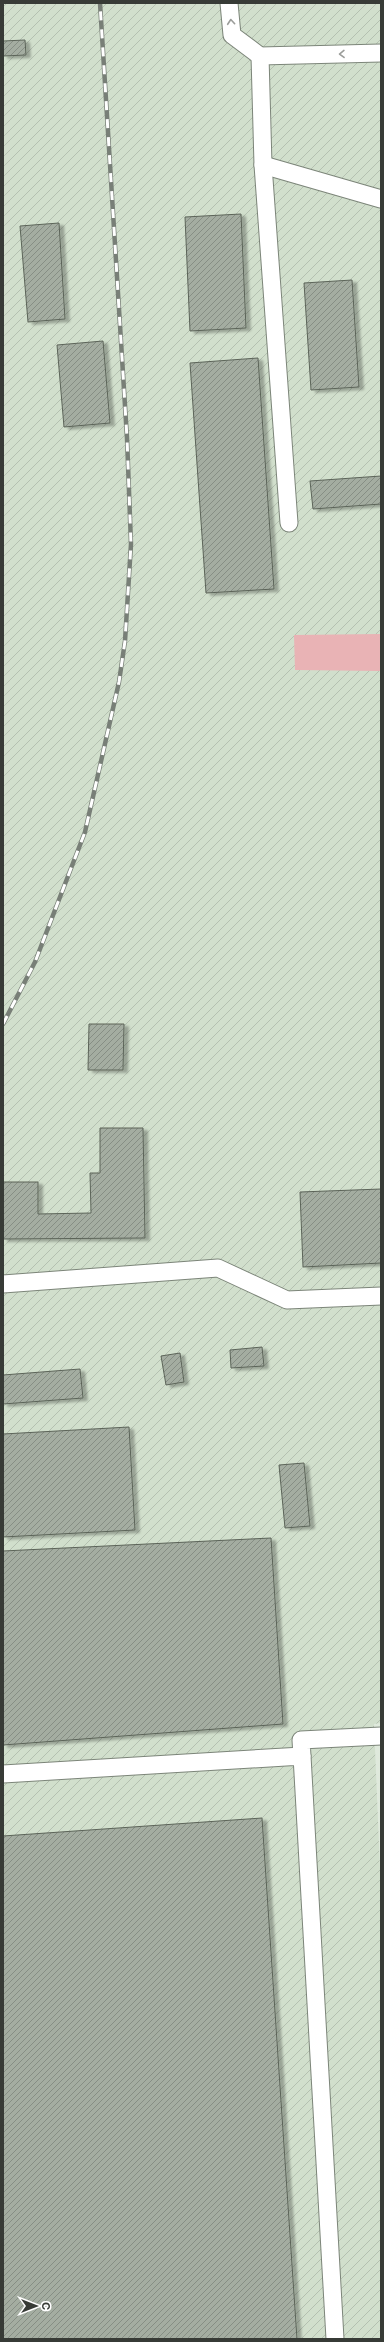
<svg xmlns="http://www.w3.org/2000/svg" width="384" height="2342" viewBox="0 0 384 2342" font-family="Inter,sans-serif">
<defs>
<pattern id="industrial-furrows" width="10" height="10" patternUnits="userSpaceOnUse"><rect width="10" height="10" fill="#d1dfcc"/><path d="M-1 1l2-2M0 10L10 0M9 11l2-2" fill="none" stroke="#b4c0b0"/></pattern>
<pattern id="building-hatch" width="6" height="6" patternUnits="userSpaceOnUse"><rect width="6" height="6" fill="#a4ada1"/><path d="M-1 1l2-2M0 6l6-6M5 7l2-2" fill="none" stroke="#868e84"/></pattern>
<filter id="shadow"><feDropShadow dx="4.5" dy="2.5" stdDeviation="1" flood-color="#0004"/></filter>
</defs>
<rect width="100%" height="100%" fill="#dfe9dc"/>
<polygon fill="url(#industrial-furrows)" points="3,3 381,3 381,1723 374,1724 381,1893 381,2339 3,2339"/>
<polygon fill="#e9b3b5" points="381,634 381,671 295,670 294,635"/>
<g fill="url(#building-hatch)" stroke="#5c6459" filter="url(#shadow)">
<polygon points="25,40 26,55 3,56 3,41"/>
<polygon points="241,214 246,328 190,331 185,217"/>
<polygon points="59,223 65,319 28,322 20,226"/>
<polygon points="352,280 359,387 311,390 304,283"/>
<polygon points="103,341 110,423 64,427 57,345"/>
<polygon points="258,358 274,589 206,593 190,363"/>
<polygon points="381,476 381,504 313,509 310,481"/>
<polygon points="89,1024 124,1024 123,1070 88,1070"/>
<polygon points="100,1128 143,1128 145,1238 3,1239 3,1182 38,1182 38,1214 91,1213 90,1173 100,1173"/>
<polygon points="381,1189 381,1263 303,1267 300,1192"/>
<polygon points="262,1347 264,1366 231,1368 230,1350"/>
<polygon points="180,1353 184,1382 166,1385 161,1356"/>
<polygon points="80,1369 83,1398 3,1404 3,1375"/>
<polygon points="129,1427 135,1530 3,1537 3,1434"/>
<polygon points="304,1463 310,1526 285,1528 279,1465"/>
<polygon points="271,1538 283,1724 3,1745 3,1551"/>
<polygon points="262,1818 297,2339 3,2339 3,1836"/>
</g>
<g fill="none" stroke-linecap="round" stroke-linejoin="round">
<g stroke="#7c8579" stroke-width="19">
<g id="service">
<polyline points="229,3 232,35 260,56 381,53"/>
<polyline points="260,56 263,165 289,523"/>
<polyline points="263,165 381,199"/>
<polyline points="3,1284 218,1268 287,1300 381,1296"/>
<polyline points="302,1756 301,1740 381,1736"/>
<polyline points="3,1774 302,1756 335,2339"/>
</g>
</g>
<use href="#service" stroke="#fff" stroke-width="17"/>
<g stroke="#787f77" stroke-width="4.5">
<polyline id="rail" points="3,1024 35,962 85,832 119,682 125,641 131,544 127,438 100,3"/>
</g>
<use href="#rail" stroke="#fff" stroke-width="3" stroke-dasharray="9" stroke-linecap="butt"/>
</g>
<defs><path id="oneway-chevron" d="M-2-3.5L2.5 0L-2 3.5" fill="none" stroke-width="1.6" stroke-linecap="round" stroke-linejoin="round"/></defs>
<g stroke="#9b9d9a">
<use href="#oneway-chevron" transform="translate(231 22) rotate(-95)"/>
<use href="#oneway-chevron" transform="translate(342 54) rotate(179)"/>
</g>
<rect width="384" height="2342" fill="none" stroke="#373b36" stroke-width="8"/>
<g transform="translate(36 2306) rotate(90)" stroke="#ffffff" stroke-width="3" paint-order="stroke">
<path d="M0-3L7 15L0 10L-7 15Z" fill="#373b36"/>
<text y="-6" font-size="11" font-weight="bold" text-anchor="middle" fill="#373b36">С</text>
</g>
</svg>
